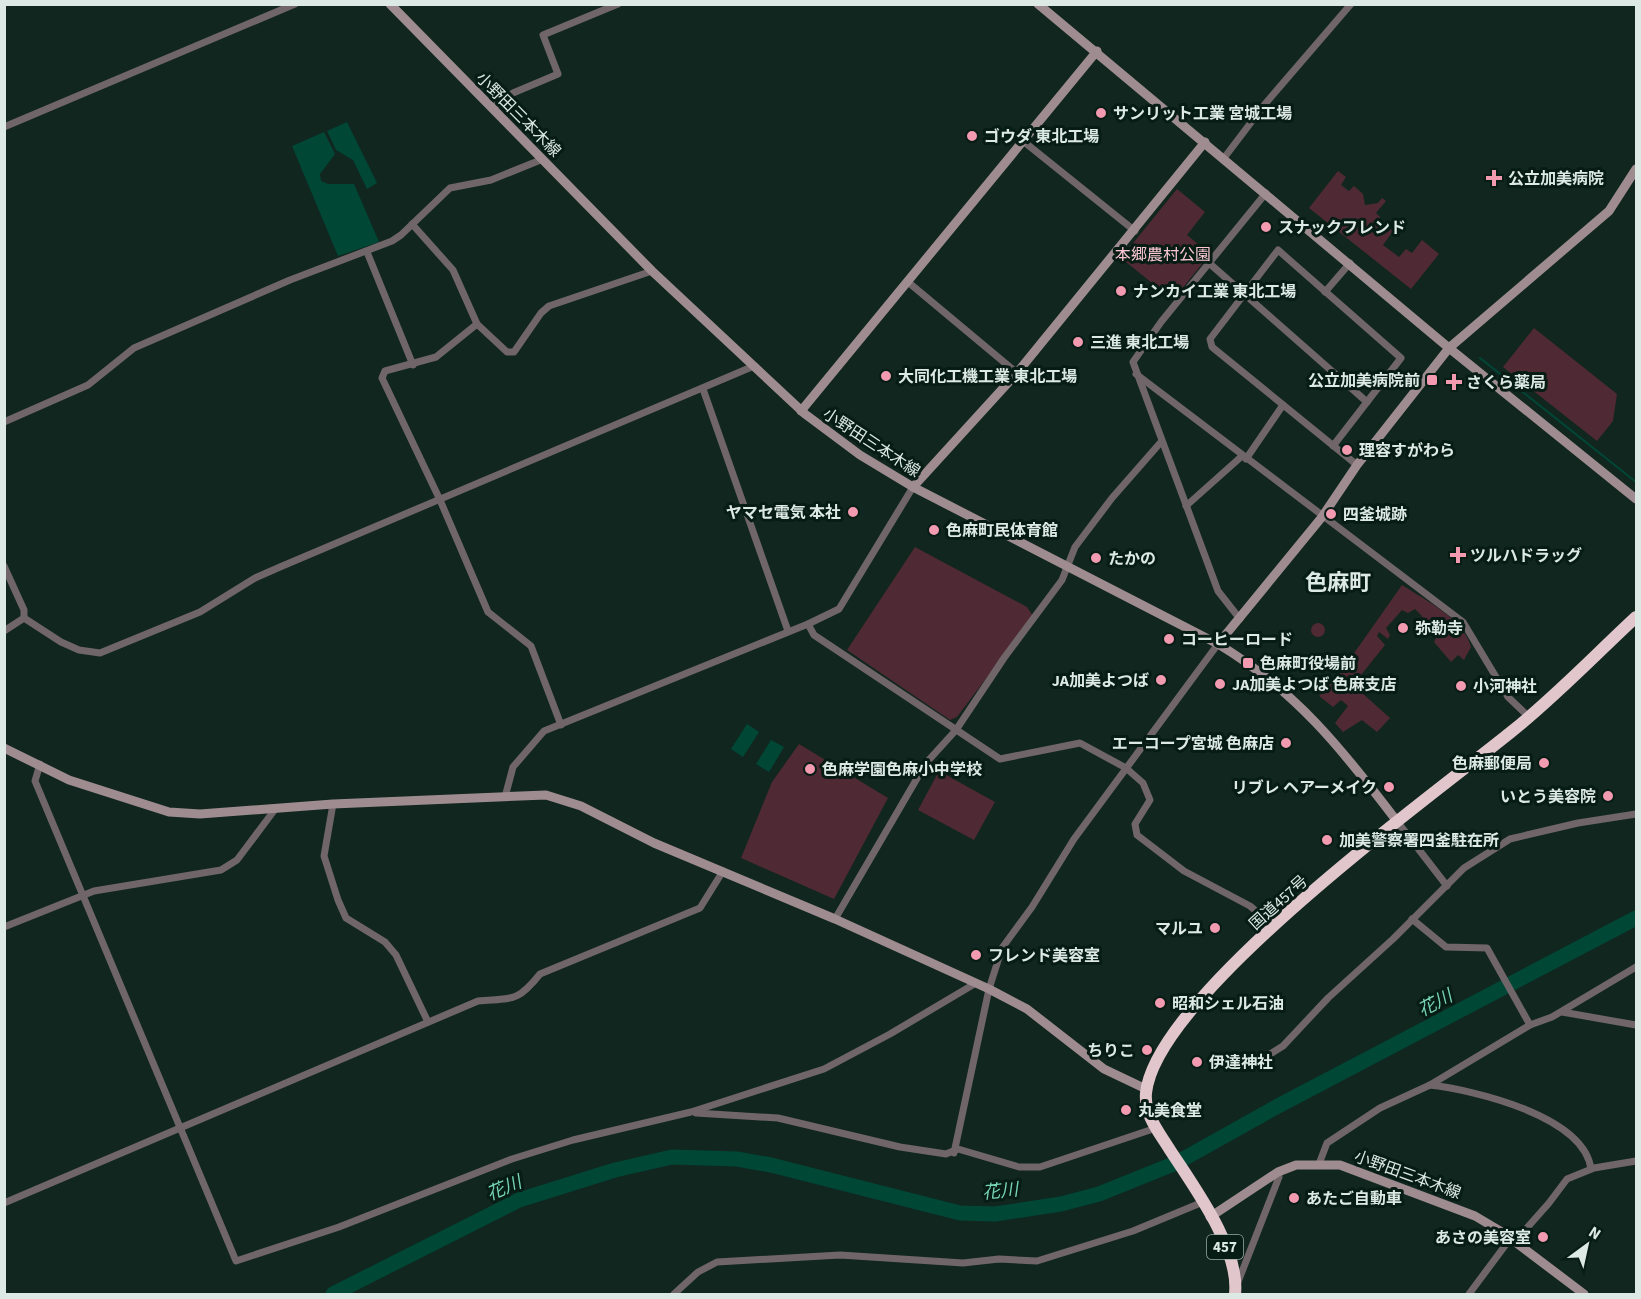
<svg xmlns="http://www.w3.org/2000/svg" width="1641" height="1299" viewBox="0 0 1641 1299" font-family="'Source Sans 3','Noto Sans JP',sans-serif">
<rect width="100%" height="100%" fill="#10261f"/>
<g fill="#4f2933">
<polygon points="1338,171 1346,177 1341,185 1349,191 1354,186 1363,194 1365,205 1378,203 1382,198 1386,201 1376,213 1380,217 1376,223 1388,232 1391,229 1393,231 1383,245 1399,257 1406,249 1412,253 1422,240 1439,254 1411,289 1309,208"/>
<polygon points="1177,189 1205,212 1187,235 1210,254 1173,300 1121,258"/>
<polygon points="1534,328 1617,394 1613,421 1597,441 1503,367"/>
<polygon points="915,547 1027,607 1033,616 957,717 950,720 847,650"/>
<path d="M 1402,585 C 1425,600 1464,619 1471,647 L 1464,660 L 1458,655 L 1451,662 L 1434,642 L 1438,634 L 1420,623 L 1422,616 L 1415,609 L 1408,613 L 1402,610 L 1386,628 L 1390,635 L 1388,639 L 1379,632 L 1377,636 L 1385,645 L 1353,685 L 1390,718 L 1377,732 L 1362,720 L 1343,732 L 1335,723 L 1348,706 L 1341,700 L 1333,707 L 1319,696 L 1338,676 Z"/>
<circle cx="1318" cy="630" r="7"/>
<polygon points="799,744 888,798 834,899 741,858 772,782"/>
<polygon points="939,771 995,802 974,840 918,810"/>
</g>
<g fill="#004736">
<polygon points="347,122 377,183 367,189 353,160 336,150 327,131"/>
<polygon points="324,132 335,154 320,174 321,181 328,184 354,184 379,242 338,256 292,146"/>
<polygon points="747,724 759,732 743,757 731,749"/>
<polygon points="771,740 784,747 769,772 756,764"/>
</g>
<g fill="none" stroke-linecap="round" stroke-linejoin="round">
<polyline stroke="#004736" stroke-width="2" points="1480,358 1636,482"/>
<polyline stroke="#004736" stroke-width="15" points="333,1294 519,1200 615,1170 672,1157 737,1159 771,1165 960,1213 995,1214 1061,1204 1099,1194 1176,1163 1278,1106 1636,918"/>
<g stroke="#706568" stroke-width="7">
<polyline points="492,108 513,93 558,74 543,35 618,4"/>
<polyline points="4,127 295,4"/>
<polyline points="1023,141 1135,231"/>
<polyline points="1224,158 1265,104 1351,4"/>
<polyline points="412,224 453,270 477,324 507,352 514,352 541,313 549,306 652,271"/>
<polyline points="367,252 413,365"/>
<polyline points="1209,263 1367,402"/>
<polyline points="908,282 1017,373"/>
<polyline points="1325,292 1350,263"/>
<polyline points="477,324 436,357 385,371 382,378 440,500 488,612 531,646 561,725"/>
<polyline points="1136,374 1463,622 1508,697 1529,717"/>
<polyline points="703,389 788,631"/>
<polyline points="4,422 88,385 134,348 290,280 392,241 401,235 450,188 491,180 543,159"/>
<polyline points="1333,446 1401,358 1278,250 1210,339 1212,347 1357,465"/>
<polyline points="1246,459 1283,405"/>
<polyline points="1186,506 1242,456"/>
<polyline points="4,566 24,610 24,618"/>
<polyline points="24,618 61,642 79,650 100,653 200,612 255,578 280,567 754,366"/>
<polyline points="1240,619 1218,591 1133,362 1161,322 1266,193"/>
<polyline points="808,624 814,635 1000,759 1080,743 1126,768 1143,783 1150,800 1135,824 1137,835 1184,871 1250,906 1275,927"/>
<polyline points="4,631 24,618"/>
<polyline points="40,764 35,781 236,1261 339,1227 512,1159 573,1140 691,1112 824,1069 890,1034 976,983"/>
<polyline points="505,797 513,767 544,731 808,624 839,609 913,487"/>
<polyline points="333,804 324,856 338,900 346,918 385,942 396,955 428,1022"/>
<polyline points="1396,820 1447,886"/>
<polyline points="835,919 926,763 956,730 1004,658 1062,580 1075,547 1112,498 1161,442"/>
<polyline points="1412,919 1446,947 1487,948 1530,1025"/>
<polyline points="4,927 94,891 221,870 237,860 276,808"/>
<polyline points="1562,1012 1636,1025"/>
<polyline points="1256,1063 1283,1046 1328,998 1393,939 1464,868 1510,839 1578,823 1636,814"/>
<path d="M 1430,1085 C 1474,1090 1584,1116 1591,1169"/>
<polyline points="696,1113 778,1118 900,1147 946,1154 958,1149 1019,1167 1040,1167 1156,1128"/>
<polyline points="954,1153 989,989 1002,948 1032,907 1074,839 1218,644"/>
<polyline points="1319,1164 1327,1143 1380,1108 1430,1085 1530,1025 1552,1017 1636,967"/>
<path d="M 4,1203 L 478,1001 C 512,998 517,1003 540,974 L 700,908 L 723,871"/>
<polyline points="1238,1282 1279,1177 1278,1172"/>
<polyline points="674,1294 698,1272 717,1262 840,1255 963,1263 999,1259 1037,1261 1133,1231 1203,1202"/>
<polyline points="1469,1294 1510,1239 1526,1229 1549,1203 1567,1179 1594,1168 1636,1161"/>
</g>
<g stroke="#9e8c90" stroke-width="9">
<path d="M 390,4 L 652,271 L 805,414 L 860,455 L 913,487 L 1218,644 C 1296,691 1342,749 1396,820"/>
<polyline points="1038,4 1449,348 1636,499"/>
<polyline points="801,411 1097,51"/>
<polyline points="913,487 1017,373 1205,142"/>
<polyline points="1218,644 1322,517 1357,465 1449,348 1609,211 1636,169"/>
<polyline points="4,748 69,780 169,812 200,814 333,804 546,795 581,806 654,843 835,919 989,989 1027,1009 1104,1069 1146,1089"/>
<polyline points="1210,1217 1278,1172 1296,1165 1340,1165 1475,1216 1502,1232 1584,1294"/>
</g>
<path stroke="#e1c6cc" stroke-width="12" d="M 1235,1294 C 1240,1249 1194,1187 1170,1150 C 1159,1132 1144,1115 1146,1093 C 1156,995 1432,796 1511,732 C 1555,697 1595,655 1636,617"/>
</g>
<g fill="#f29ab0" stroke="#061c15" stroke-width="2">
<circle cx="1101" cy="113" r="6"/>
<circle cx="972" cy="136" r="6"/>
<path d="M1491 169h6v6h6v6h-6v6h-6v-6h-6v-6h6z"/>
<circle cx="1266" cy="227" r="6"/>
<circle cx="1121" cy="291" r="6"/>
<circle cx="1078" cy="342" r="6"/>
<circle cx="886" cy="376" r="6"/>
<rect x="1426" y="374" width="12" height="12" rx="3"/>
<path d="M1451 373h6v6h6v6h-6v6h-6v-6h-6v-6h6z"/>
<circle cx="1347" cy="450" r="6"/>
<circle cx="853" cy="512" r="6"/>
<circle cx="1331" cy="514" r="6"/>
<circle cx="934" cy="530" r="6"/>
<path d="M1455 546h6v6h6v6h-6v6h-6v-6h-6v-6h6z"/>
<circle cx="1096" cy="558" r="6"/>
<circle cx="1403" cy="628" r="6"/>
<circle cx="1169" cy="639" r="6"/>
<rect x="1242" y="657" width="12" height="12" rx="3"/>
<circle cx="1161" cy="680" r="6"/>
<circle cx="1220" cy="684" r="6"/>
<circle cx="1461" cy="686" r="6"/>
<circle cx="1286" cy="743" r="6"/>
<circle cx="1544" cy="763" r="6"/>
<circle cx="810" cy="769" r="6"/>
<circle cx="1389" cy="787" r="6"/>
<circle cx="1608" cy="796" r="6"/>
<circle cx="1327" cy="840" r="6"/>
<circle cx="1215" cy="928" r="6"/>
<circle cx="976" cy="955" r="6"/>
<circle cx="1160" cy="1003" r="6"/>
<circle cx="1147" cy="1050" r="6"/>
<circle cx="1197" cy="1062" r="6"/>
<circle cx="1126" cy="1110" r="6"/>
<circle cx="1294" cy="1198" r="6"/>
<circle cx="1543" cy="1237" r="6"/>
</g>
<g text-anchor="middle" stroke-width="6" stroke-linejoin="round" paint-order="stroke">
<rect fill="#061c15" stroke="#9caca6" stroke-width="1.5" x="1207" y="1235" width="36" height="24" rx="4.5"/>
<g font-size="15" font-weight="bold" fill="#dce9e4">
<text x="1225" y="1252">457</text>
</g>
<g font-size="16" font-weight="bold" fill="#dce9e4" stroke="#061c15" text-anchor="start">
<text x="1113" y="119">サンリット工業 宮城工場</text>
<text x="984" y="142">ゴウダ 東北工場</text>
<text x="1508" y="184">公立加美病院</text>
<text x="1278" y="233">スナックフレンド</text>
<text x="1133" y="297">ナンカイ工業 東北工場</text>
<text x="1090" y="348">三進 東北工場</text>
<text x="898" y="382">大同化工機工業 東北工場</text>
<text x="1420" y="386" text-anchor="end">公立加美病院前</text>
<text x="1466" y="388">さくら薬局</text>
<text x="1359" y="456">理容すがわら</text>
<text x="841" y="518" text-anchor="end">ヤマセ電気 本社</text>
<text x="1343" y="520">四釜城跡</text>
<text x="946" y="536">色麻町民体育館</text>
<text x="1470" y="561">ツルハドラッグ</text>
<text x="1108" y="564">たかの</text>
<text x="1415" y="634">弥勒寺</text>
<text x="1181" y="645">コーヒーロード</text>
<text x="1260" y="669">色麻町役場前</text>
<text x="1149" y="686" text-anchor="end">JA加美よつば</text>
<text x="1232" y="690">JA加美よつば 色麻支店</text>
<text x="1473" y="692">小河神社</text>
<text x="1274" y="749" text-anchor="end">エーコープ宮城 色麻店</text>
<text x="1532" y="769" text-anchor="end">色麻郵便局</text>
<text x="822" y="775">色麻学園色麻小中学校</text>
<text x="1377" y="793" text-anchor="end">リブレ ヘアーメイク</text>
<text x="1596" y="802" text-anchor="end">いとう美容院</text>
<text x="1339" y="846">加美警察署四釜駐在所</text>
<text x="1203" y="934" text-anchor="end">マルユ</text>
<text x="988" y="961">フレンド美容室</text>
<text x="1172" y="1009">昭和シェル石油</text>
<text x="1135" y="1056" text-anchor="end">ちりこ</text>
<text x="1209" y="1068">伊達神社</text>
<text x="1138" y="1116">丸美食堂</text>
<text x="1306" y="1204">あたご自動車</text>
<text x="1531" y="1243" text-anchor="end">あさの美容室</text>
</g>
<g font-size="16" fill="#dce9e4" stroke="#061c15">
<text transform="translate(519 114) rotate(45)" y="6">小野田三本木線</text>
<text transform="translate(872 442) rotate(33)" y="6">小野田三本木線</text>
<text transform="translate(1278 902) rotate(-42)" y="6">国道457号</text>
<text transform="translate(1408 1174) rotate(20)" y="6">小野田三本木線</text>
</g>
<g font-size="16" fill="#fac6d2" stroke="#061c15">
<text x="1163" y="260">本郷農村公園</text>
</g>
<g font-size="18" font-style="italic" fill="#77d5b5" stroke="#061c15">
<text transform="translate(1435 1003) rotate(-28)" y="6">花川</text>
<text transform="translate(504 1188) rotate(-23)" y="6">花川</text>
<text transform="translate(1000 1191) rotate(-6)" y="6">花川</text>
</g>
<g font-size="22" font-weight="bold" fill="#dce9e4" stroke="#061c15">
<text x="1338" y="590">色麻町</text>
</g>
</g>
<rect width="1641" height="1299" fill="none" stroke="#dce9e4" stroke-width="12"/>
<g transform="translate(1587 1245) rotate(33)" stroke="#061c15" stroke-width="4.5" paint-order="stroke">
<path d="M0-4.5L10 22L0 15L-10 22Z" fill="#dce9e4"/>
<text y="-9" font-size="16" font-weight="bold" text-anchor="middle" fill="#dce9e4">N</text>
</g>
</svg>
